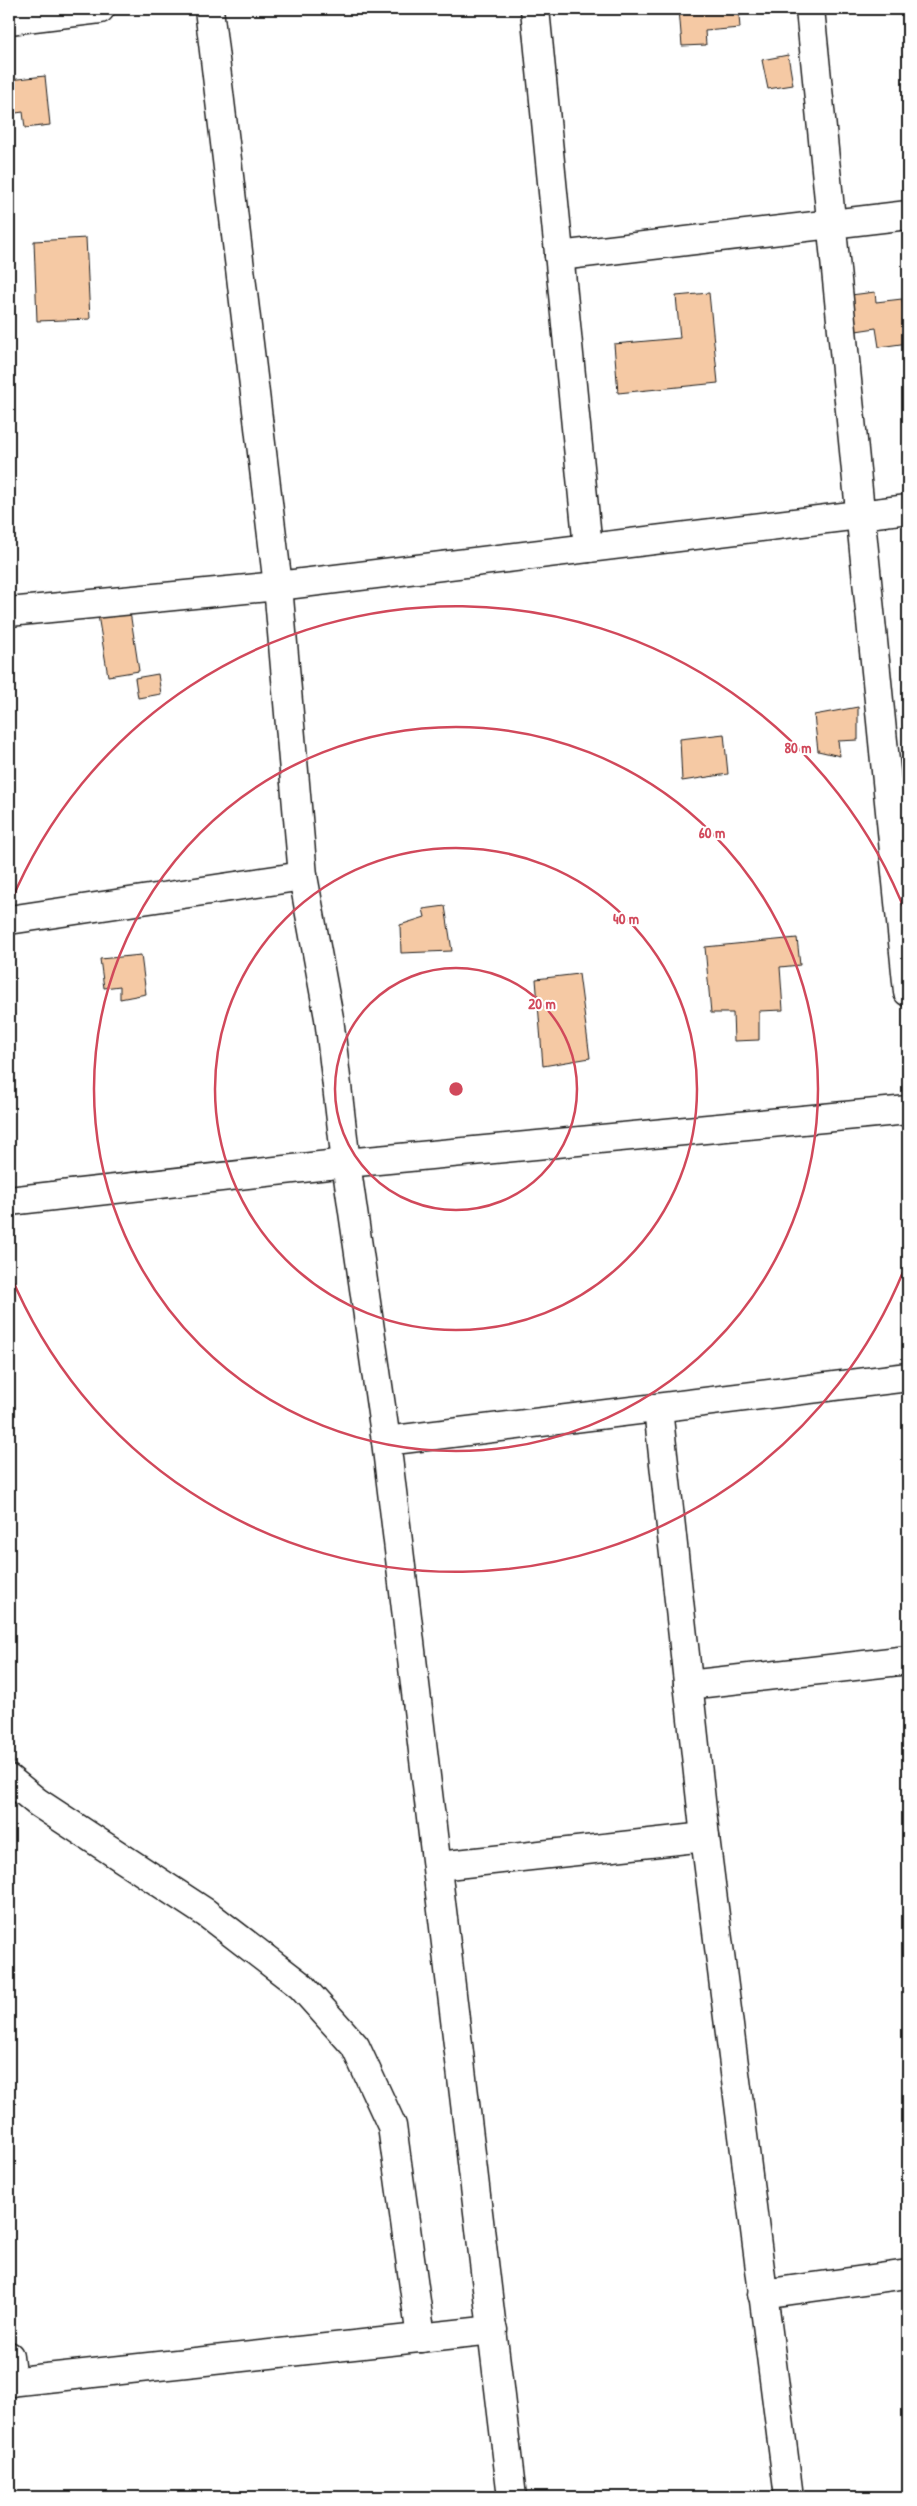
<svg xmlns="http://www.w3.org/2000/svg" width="917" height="2506" viewBox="0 0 917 2506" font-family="'Patrick Hand',sans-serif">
<rect width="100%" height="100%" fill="#fff"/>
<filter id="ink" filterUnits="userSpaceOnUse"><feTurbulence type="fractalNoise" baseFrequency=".02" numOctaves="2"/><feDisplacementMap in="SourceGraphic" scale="10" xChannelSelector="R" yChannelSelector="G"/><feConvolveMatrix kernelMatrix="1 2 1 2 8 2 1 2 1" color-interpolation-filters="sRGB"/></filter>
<g filter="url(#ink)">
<g fill="#f5c9a4" stroke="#1c1c1c">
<polygon points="679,9 765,9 765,12 739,15 740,28 705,31 706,45 682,46"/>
<polygon points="788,55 793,85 768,89 762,60"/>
<polygon points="45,76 50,125 25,128 23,112 9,114 9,80"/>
<polygon points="86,238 90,319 37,321 34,241"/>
<polygon points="875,292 876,302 902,299 908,343 879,347 876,328 856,331 851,295"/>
<polygon points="709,293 718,383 618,393 614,344 680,338 676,296"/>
<polygon points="127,592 139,671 108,676 95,597"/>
<polygon points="158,674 161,694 138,698 135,678"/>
<polygon points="858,707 858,740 838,741 840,756 818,751 814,715"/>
<polygon points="724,734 728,774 682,781 680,739"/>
<polygon points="445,906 452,951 401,953 400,925 425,917 423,909"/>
<polygon points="797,938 800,965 780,967 783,1010 759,1011 759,1040 734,1041 733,1013 711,1013 705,947"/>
<polygon points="141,955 146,994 120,999 120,986 104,988 100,959"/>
<polygon points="579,974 590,1058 543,1066 536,979"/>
</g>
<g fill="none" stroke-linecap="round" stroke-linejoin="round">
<g stroke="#1c1c1c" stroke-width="31">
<g id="street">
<polyline points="209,9 278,586 303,876 329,1018 346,1163 386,1441 512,2497"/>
<polyline points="535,9 588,548"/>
<polyline points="810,9 908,992"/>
<polyline points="9,20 100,9"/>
<polyline points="559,256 908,215"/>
<polyline points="9,612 278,586 908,509"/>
<polyline points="9,920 303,876"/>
<polyline points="9,1201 346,1163 908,1110"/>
<polyline points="658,1409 705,1837 789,2497"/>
<polyline points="386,1441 908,1377"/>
<polyline points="688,1685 908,1660"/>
<polyline points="9,1779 37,1802 206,1913 301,1986 355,2046 392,2126 421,2338"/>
<polyline points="438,1866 705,1837"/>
<polyline points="762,2294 908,2274"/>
<polyline points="9,2356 12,2382"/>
<polyline points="9,2382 493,2330"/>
</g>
</g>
<use href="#street" stroke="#fff" stroke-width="28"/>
</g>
</g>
<g fill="none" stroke="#d1495b" stroke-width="2.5">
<circle cx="456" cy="1089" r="121"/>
<circle cx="456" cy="1089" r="241"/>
<circle cx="456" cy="1089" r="362"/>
<path d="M907 1262A483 483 0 0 1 10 1274M10 904A483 483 0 0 1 907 916"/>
</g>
<circle cx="456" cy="1089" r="8" fill="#d1495b" stroke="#fff" stroke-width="2.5"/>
<g font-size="15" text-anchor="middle" font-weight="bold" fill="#d1495b" stroke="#fff" stroke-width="4" stroke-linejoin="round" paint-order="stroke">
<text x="798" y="753">80 m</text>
<text x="712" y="838">60 m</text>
<text x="626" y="924">40 m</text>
<text x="542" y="1009">20 m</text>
</g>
<rect width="917" height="2506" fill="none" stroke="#fff" stroke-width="30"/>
<rect x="15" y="15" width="887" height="2476" fill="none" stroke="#1c1c1c" stroke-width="2" filter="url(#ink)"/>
</svg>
